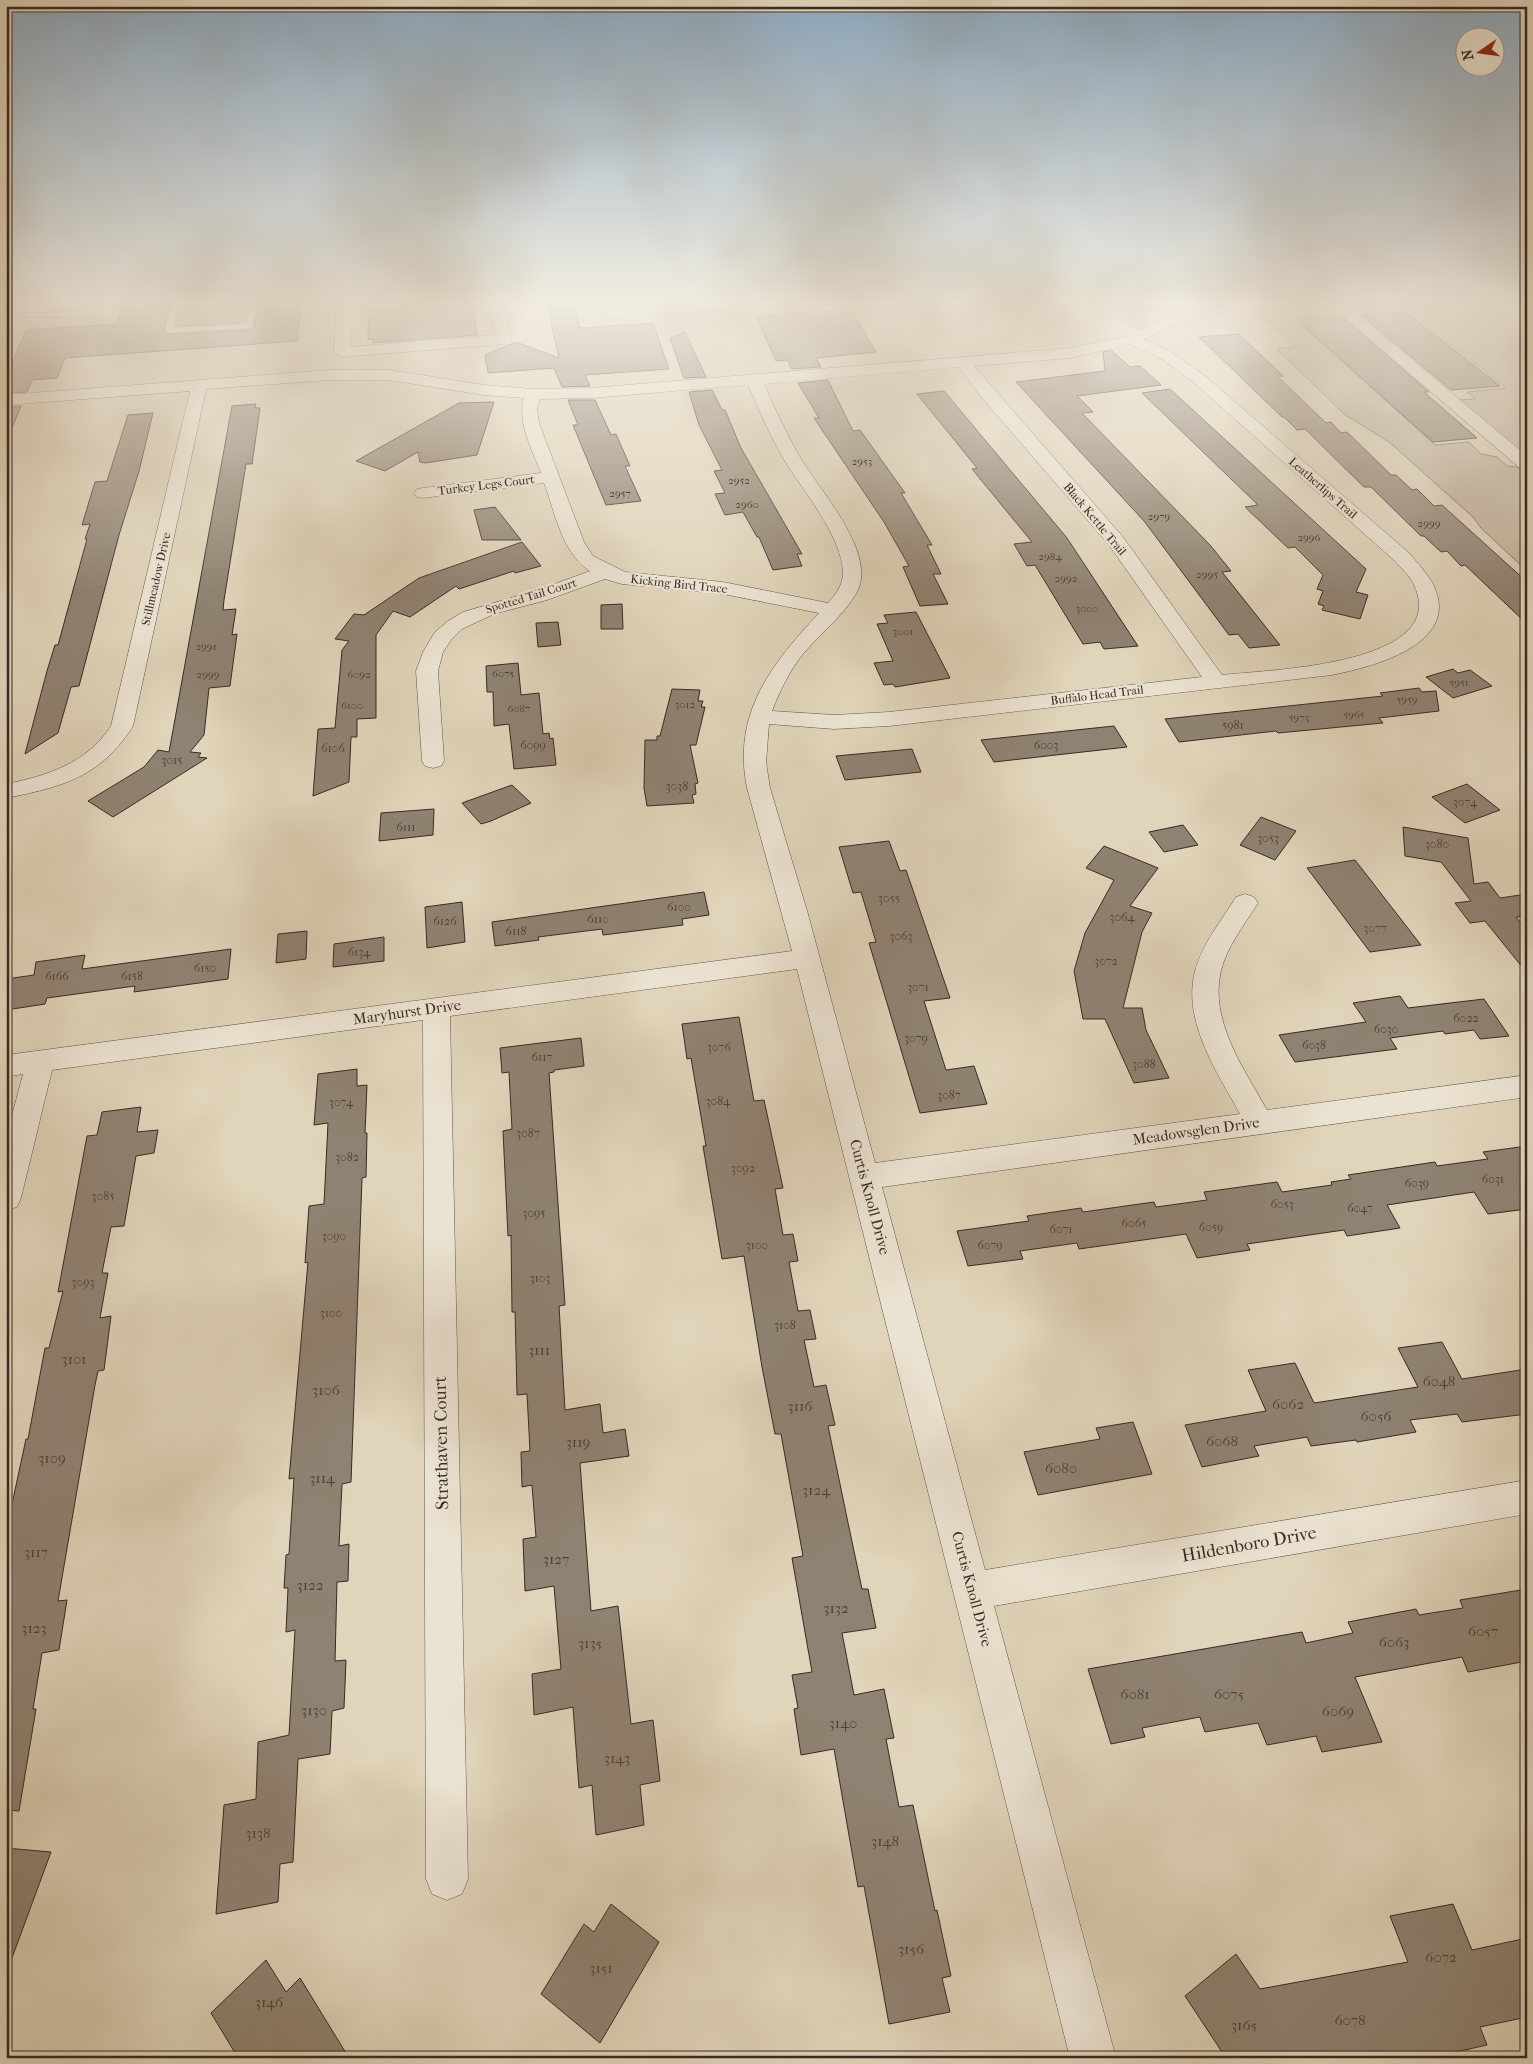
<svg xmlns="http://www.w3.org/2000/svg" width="1533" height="2064" viewBox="0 0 1533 2064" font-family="'IM FELL French Canon',serif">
<rect width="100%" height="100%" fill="#e0d4ba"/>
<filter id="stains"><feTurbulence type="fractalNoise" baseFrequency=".004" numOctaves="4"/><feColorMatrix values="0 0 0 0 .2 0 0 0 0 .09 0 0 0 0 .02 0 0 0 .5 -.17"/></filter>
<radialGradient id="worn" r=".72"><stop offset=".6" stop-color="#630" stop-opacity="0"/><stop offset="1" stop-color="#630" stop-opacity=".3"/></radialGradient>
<g fill="#c3b7a1" stroke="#7e7063">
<polygon points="1342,303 1489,303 1527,330 1527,457 1459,400 1476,399 1467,392 1506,388 1406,308 1352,312"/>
<path d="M 1326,304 L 1334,312 L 1332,314 L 1293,318 L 1435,445 L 1469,442 L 1481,454 L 1497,457 L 1507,466 L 1517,467 L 1527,475 L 1527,571 L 1481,528 L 1473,517 L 1389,442 L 1344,414 L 1277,349 L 1294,347 C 1283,331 1270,325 1254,315 L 1255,310 L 1263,308 Z"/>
</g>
<g fill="#8f8272" stroke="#382a25">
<polygon points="124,303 170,303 163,331 169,335 252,330 260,303 301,303 297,341 65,358 57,378 32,380 27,392 6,393 6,378 26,330 117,324"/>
<polygon points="182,303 248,303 244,322 176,326"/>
<polygon points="374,303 473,303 477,335 373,343 373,339 368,340 369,307 374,306"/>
<polygon points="547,303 573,303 580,328 653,323 669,369 585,375 590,386 562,387 554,368 488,373 485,355 516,342 559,358"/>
<polygon points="851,309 876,352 816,358 821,367 792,369 787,360 776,361 756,316"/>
<polygon points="1404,311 1447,344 1500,386 1451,390 1361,315"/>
<polygon points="1341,316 1429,392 1424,392 1477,438 1433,442 1297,320"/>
<polygon points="685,332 706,377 684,378 670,338"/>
<polygon points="1239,334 1283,376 1277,376 1326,423 1331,422 1341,433 1347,432 1391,475 1396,475 1412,490 1417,489 1434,506 1442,505 1527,582 1527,624 1465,565 1461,566 1447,551 1441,552 1424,536 1421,536 1371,487 1364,487 1305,429 1297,430 1284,417 1282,417 1199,337"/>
<polygon points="1111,350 1130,367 1140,366 1161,385 1077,396 1093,412 1082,413 1210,545 1231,571 1222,572 1280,645 1249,648 1238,634 1229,635 1144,521 1016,382 1105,371 1103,352"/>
<polygon points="828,380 853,431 860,430 905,493 901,493 932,545 927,545 941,574 933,574 948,604 920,606 903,567 909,566 884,522 814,418 819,418 798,383"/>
<polygon points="1170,389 1366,569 1356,592 1368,595 1360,619 1322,610 1324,606 1318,604 1323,591 1317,589 1323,575 1295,547 1288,548 1245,507 1258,505 1142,393"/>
<polygon points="712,390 722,410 725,410 741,448 802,554 797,554 802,566 773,570 759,537 757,537 743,512 725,515 715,494 725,493 714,471 722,470 699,425 689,392"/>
<polygon points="944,391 1067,538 1138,646 1104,649 1100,642 1083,644 1035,565 1027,566 1014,544 1032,542 972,469 977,468 917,394"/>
<polygon points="568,400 595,400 611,435 616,434 630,466 625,466 641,501 606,505 573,425 578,425"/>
<polygon points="494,402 477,455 425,463 420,462 418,452 385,471 356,461 459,403"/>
<polygon points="256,404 255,408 260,408 252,464 246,464 224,600 223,610 236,609 232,635 237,634 230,686 209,688 204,735 190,752 201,753 198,757 207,758 113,817 88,801 144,767 158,750 169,752 232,406"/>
<polygon points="21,406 7,440 6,440 6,407"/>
<polygon points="153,413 139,471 119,535 79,686 71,687 58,733 25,754 47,671 55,645 58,645 87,539 85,539 90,524 82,525 95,482 107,481 128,415"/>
<polygon points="495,507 521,540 482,540 474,510"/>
<polygon points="522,542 541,566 515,573 514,571 459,589 456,586 410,617 393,611 376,635 376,718 357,719 357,737 351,737 349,782 313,796 318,729 335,728 342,650 349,641 335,639 354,614 364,615 419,578"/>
<polygon points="622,604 623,629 601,629 601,605"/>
<polygon points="916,612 950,678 895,687 893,684 884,685 874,663 893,661 877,624 888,623 884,615"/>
<polygon points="558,622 561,645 538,647 536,623"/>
<polygon points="518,663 521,695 539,693 543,734 549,733 550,739 553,738 556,765 514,769 509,724 494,726 493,692 487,692 486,666"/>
<polygon points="1453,669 1458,673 1470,670 1492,686 1453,698 1426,677"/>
<polygon points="1419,688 1422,692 1436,691 1439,711 1379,718 1383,723 1278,733 1276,731 1179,742 1165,719 1383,696 1380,693"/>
<polygon points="672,689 700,690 698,701 703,701 701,707 705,707 696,745 690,745 698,783 695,784 696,794 692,795 694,803 647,806 644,788 645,740 657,740 657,736 660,736"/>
<polygon points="1114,726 1127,747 994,762 981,740"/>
<polygon points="912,749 921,772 845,780 836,756"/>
<polygon points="1467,784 1500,810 1465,823 1432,797"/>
<polygon points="512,785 531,803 491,821 481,824 462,803"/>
<polygon points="434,809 433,835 379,841 381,813"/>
<polygon points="1261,817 1296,831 1275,860 1240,845"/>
<polygon points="1183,825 1198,845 1164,852 1149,832"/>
<polygon points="1403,827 1468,838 1474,884 1488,882 1500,898 1527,894 1527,916 1516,917 1527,931 1527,973 1485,921 1470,923 1455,903 1471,901 1441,862 1405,856"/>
<polygon points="889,841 900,871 906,870 950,998 924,1001 946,1070 974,1066 987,1104 920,1113 869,943 876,942 861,892 853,893 839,847"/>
<polygon points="1104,846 1158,868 1130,906 1152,913 1142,932 1123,1008 1142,1008 1146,1030 1169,1078 1134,1083 1105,1019 1083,1019 1074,971 1085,933 1114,880 1086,868"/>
<polygon points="1355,860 1400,918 1421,945 1370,952 1307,868"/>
<polygon points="704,892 709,915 682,919 683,925 603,935 602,929 538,937 539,940 495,946 492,922"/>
<polygon points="462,902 465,942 427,948 425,907"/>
<polygon points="307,931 306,959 276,963 278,934"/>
<polygon points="384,937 384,961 333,967 334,944"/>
<polygon points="231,949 228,979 134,992 135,986 47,998 45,1004 6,1010 6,979 34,975 36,962 85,955 82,969"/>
<polygon points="1400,996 1408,1008 1484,999 1509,1036 1480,1039 1474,1030 1445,1034 1443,1031 1390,1038 1397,1049 1295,1062 1279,1035 1366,1022 1353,1003"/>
<polygon points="739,1017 754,1101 764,1100 783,1188 775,1189 783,1235 793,1234 798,1261 789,1262 798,1311 810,1310 816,1339 804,1340 814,1387 826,1385 835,1425 828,1426 847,1518 862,1589 868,1589 876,1628 842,1633 854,1695 884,1689 894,1738 886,1739 899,1807 913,1805 935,1911 937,1910 951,1976 942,1978 950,2012 889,2024 864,1886 858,1887 834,1749 801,1755 794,1709 798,1708 792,1675 812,1672 792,1558 803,1556 781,1434 775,1434 762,1367 744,1256 722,1259 703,1146 706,1146 691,1058 687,1059 682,1024"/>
<polygon points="581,1038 584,1066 554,1070 554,1072 549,1073 565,1305 559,1306 565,1410 600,1404 603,1433 625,1429 629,1456 580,1463 591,1611 618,1606 631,1724 653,1720 660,1781 640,1785 644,1825 596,1835 592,1785 579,1788 573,1707 534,1715 532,1674 561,1669 554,1586 525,1591 523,1539 536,1537 532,1485 522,1487 521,1452 530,1451 527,1394 517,1395 515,1312 512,1312 511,1235 508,1236 503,1131 512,1129 509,1072 502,1073 500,1048"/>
<polygon points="357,1069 357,1086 367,1085 365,1133 367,1133 366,1177 362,1178 351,1482 342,1484 339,1546 349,1544 348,1581 337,1582 335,1661 346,1660 344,1708 332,1711 330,1754 298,1759 293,1862 280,1864 278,1902 216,1914 224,1805 256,1799 258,1742 289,1735 295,1630 286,1632 288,1588 284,1588 286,1555 289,1554 294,1478 289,1479 308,1262 305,1263 309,1206 324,1204 328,1123 314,1125 318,1074"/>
<polygon points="141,1107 137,1132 158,1130 154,1153 136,1156 124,1226 111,1227 102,1273 108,1273 100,1318 111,1316 104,1370 98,1371 95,1385 58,1601 67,1600 59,1650 42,1653 33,1709 36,1709 19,1811 6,1810 6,1532 26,1439 28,1439 45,1348 49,1348 63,1291 58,1292 87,1136 97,1135 102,1112"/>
<polygon points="1527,1146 1527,1209 1488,1214 1474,1192 1387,1205 1400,1228 1347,1236 1344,1230 1247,1244 1250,1250 1197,1258 1186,1234 1079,1249 1077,1243 1020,1251 1023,1259 968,1266 957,1231 1029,1221 1027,1216 1081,1208 1083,1212 1154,1202 1156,1207 1207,1200 1204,1192 1277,1182 1282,1192 1332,1185 1331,1182 1351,1179 1348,1175 1435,1162 1437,1166 1488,1159 1483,1152"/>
<polygon points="1442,1342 1462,1379 1527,1369 1527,1414 1462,1422 1457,1414 1410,1420 1416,1432 1357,1442 1356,1440 1311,1446 1307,1437 1254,1446 1259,1456 1202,1467 1185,1425 1266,1411 1248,1370 1295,1363 1314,1403 1418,1387 1398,1348"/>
<polygon points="1133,1422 1152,1474 1038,1495 1024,1452 1100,1439 1096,1428"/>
<polygon points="1527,1589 1527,1661 1468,1672 1462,1657 1355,1677 1382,1742 1322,1752 1316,1736 1267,1745 1258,1723 1205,1732 1200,1717 1142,1728 1145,1737 1111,1744 1088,1669 1302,1632 1306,1643 1353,1633 1348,1622 1416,1609 1419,1615 1463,1608 1460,1600"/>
<polygon points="6,1848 51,1852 9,1966 6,1965"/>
<polygon points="611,1904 659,1942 600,2043 541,1994 584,1924 594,1932"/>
<polygon points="1453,1904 1472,1950 1527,1938 1527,2017 1480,2027 1487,2045 1429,2058 1226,2058 1185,1996 1236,1954 1260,1989 1408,1962 1390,1916"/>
<polygon points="266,1960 286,1992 300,1978 349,2058 238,2058 211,2013"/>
</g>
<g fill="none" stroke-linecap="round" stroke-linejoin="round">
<g stroke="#62544a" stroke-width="2">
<g id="service">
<polygon points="15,303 26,303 6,311 6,306"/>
<polygon points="172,303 180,303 173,328 246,324 250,303 258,303 252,328 169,333 165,331"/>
<polygon points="78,312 78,316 75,316 6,318 6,314"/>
</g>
</g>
<g stroke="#62544a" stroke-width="1">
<g id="minor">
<polygon points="337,303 351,303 350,347 495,335 490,303 504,303 511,339 503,344 342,357 334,352"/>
<polygon points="599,303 613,303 616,310 699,303 765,303 758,307 610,319 605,318"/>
<path d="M 1089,303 L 1105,303 L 1119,317 L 1139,330 C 1182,310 1222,303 1269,303 L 1262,307 L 1204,316 L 1175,324 L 1144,339 L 1172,353 L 1204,375 L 1409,553 C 1418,564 1428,574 1434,586 C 1461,645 1371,667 1332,675 L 889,726 L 834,729 L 769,724 L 766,762 L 770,788 L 808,914 L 875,1163 L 1240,1114 C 1217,1072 1182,1021 1195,971 C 1202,944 1222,920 1236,897 L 1245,894 L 1254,897 L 1258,903 C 1245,924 1227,946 1221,971 C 1209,1020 1244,1069 1267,1110 L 1527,1075 L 1527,1097 L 882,1187 L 985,1570 L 1527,1480 L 1527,1514 L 994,1606 L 1116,2058 L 1070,2058 L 797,969 L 450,1016 L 468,1879 L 462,1894 L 447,1900 L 432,1894 L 426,1879 L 423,1020 L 52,1070 L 21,1198 L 17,1207 L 6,1210 L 6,1138 L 23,1074 L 6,1077 L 6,1055 L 792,951 L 747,788 C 732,713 771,665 819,613 L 723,594 L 622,584 L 605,579 L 547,600 L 494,614 L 462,629 L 451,640 L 443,652 L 438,671 L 444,761 L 441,766 L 433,768 L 425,766 L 422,761 L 416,671 L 423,652 L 435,632 L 448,621 L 463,612 L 541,589 L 590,571 C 562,554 555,512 544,483 L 423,498 L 417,497 L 414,493 L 417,489 L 423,488 L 541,473 C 532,449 517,423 524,398 L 484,395 L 389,380 L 330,380 L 206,389 L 133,726 C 101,777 62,787 6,798 L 6,784 C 47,776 87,763 111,726 L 190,391 L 6,405 L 6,395 L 330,370 L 389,370 L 484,385 L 533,389 L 591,388 L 1071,348 L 1127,336 L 1109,323 ZM 1130,344 L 1162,359 L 1192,381 L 1395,561 C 1402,569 1410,576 1414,585 C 1452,666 1264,670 1222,675 L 1123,537 L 974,366 L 1071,358 ZM 959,367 L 983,399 L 1109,545 L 1202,677 L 889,712 L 834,715 L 772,711 C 780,691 789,671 803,654 C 820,634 842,617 856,594 C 879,555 821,492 801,459 C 787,435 775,409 764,384 ZM 748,385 C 759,410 770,435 783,458 C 802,490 842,535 843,573 C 843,584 836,595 828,603 L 723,582 L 625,572 L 593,556 L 584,542 L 539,423 L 537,409 L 540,399 L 591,398 Z"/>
<polygon points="1328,303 1344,303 1527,456 1527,470 1521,469"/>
</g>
</g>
<use href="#service" fill="#ebe3d2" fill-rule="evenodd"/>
<use href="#minor" fill="#ebe3d2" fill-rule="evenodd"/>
</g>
<linearGradient id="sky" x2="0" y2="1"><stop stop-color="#8eaac1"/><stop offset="0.51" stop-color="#f1ece0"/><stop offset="1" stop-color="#f1ece0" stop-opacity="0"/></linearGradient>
<rect width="1533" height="592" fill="url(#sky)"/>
<g text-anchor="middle" stroke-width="4.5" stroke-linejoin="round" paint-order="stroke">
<g font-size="11" fill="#4e4038">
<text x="862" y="465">2953</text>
<text x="739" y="484">2952</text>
<text x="620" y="497">2957</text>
<text x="747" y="508">2960</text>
<text x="1159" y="520">2979</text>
<text x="1429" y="527">2999</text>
<text x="1309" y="541">2996</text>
<text x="1050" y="560">2984</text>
<text x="1207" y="578">2995</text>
<text x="1066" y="582">2992</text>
<text x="1087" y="612">3000</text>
<text x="903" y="635">3001</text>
<text x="206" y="650">2991</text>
<text x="503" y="677">6075</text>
<text x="208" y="678">2999</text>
<text x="359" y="678">6092</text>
<text x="1459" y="686">5951</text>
<text x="1407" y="703">5959</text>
<text x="685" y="708">3012</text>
<text x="352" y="709">6100</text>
<text x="519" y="712">6087</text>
<text x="1354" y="718">5965</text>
<text x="1299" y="721">5973</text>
</g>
<g font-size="12" fill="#382a25" stroke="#ebe3d2">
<text transform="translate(486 485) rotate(-7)" y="4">Turkey Legs Court</text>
<text transform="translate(1323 488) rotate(41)" y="4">Leatherlips Trail</text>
<text transform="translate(1095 519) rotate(50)" y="4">Black Kettle Trail</text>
<text transform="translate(156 579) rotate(-77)" y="4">Stillmeadow Drive</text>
<text transform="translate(679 584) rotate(6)" y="4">Kicking Bird Trace</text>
<text transform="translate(531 596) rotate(-17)" y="4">Spotted Tail Court</text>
<text transform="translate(1097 695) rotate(-7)" y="4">Buffalo Head Trail</text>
</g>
<g font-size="12" fill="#4e4038">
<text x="1233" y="729">5981</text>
<text x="533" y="749">6099</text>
<text x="1046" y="749">6003</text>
<text x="333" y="752">6106</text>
<text x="172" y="764">3015</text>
<text x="677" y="790">3038</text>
<text x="1465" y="806">3074</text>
<text x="406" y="831">6111</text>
<text x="1268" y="842">3053</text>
<text x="1437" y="848">3080</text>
<text x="889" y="902">3055</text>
<text x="679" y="911">6100</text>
<text x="1122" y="921">3064</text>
<text x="598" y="923">6110</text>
<text x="445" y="925">6126</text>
<text x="1375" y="932">3077</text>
<text x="516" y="935">6118</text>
<text x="901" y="940">3063</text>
<text x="359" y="956">6134</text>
<text x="1106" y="965">3072</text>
<text x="205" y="972">6150</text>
<text x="57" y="980">6166</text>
<text x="132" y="980">6158</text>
<text x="918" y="991">3071</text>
<text x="1466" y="1022">6022</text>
<text x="1386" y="1033">6030</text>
<text x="916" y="1042">3079</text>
<text x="1314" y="1049">6038</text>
<text x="719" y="1051">3076</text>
<text x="542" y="1061">6117</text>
<text x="1144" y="1068">3088</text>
<text x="949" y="1099">3087</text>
<text x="718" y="1105">3084</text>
<text x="341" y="1106">3074</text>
<text x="528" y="1137">3087</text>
<text x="347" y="1161">3082</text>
<text x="743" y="1172">3092</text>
<text x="1493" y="1183">6031</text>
<text x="1417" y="1187">6039</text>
<text x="103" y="1200">3085</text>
<text x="1282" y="1208">6053</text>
<text x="1360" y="1212">6047</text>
<text x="534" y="1217">3095</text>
<text x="1134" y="1227">6065</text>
<text x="1211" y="1231">6059</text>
<text x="1061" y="1233">6071</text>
<text x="334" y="1240">3090</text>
<text x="757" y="1249">3100</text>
<text x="990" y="1249">6079</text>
<text x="540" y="1282">3103</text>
<text x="83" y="1286">3093</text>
<text x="331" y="1317">3100</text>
<text x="785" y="1329">3108</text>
</g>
<g font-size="15" fill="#382a25" stroke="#ebe3d2">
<text transform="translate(407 1012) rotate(-8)" y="5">Maryhurst Drive</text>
<text transform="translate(1196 1131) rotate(-8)" y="5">Meadowsglen Drive</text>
<text transform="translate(870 1197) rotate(75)" y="5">Curtis Knoll Drive</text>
<text transform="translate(972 1589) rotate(75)" y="5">Curtis Knoll Drive</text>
</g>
<g font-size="15" fill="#4e4038">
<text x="539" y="1355">3111</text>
<text x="74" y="1364">3101</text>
<text x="1439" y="1386">6048</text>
<text x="326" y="1395">3106</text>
<text x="1288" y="1409">6062</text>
<text x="800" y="1411">3116</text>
<text x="1376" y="1421">6056</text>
<text x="1222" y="1446">6068</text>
<text x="578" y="1447">3119</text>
<text x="52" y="1463">3109</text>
<text x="1061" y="1473">6080</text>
<text x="322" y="1483">3114</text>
<text x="816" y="1495">3124</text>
<text x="36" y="1557">3117</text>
<text x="556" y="1564">3127</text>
<text x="310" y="1590">3122</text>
<text x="836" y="1613">3132</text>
<text x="34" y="1633">3123</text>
<text x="1483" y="1636">6057</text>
<text x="1394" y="1647">6063</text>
<text x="590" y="1648">3135</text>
<text x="1135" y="1699">6081</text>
<text x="1229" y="1699">6075</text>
<text x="314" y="1715">3130</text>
<text x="1338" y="1716">6069</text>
<text x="843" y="1728">3140</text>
<text x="617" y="1763">3143</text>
<text x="258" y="1838">3138</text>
<text x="885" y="1846">3148</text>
<text x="911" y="1954">3156</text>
<text x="1441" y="1962">6072</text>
<text x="601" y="1973">3151</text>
<text x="269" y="2007">3146</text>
<text x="1350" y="2025">6078</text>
<text x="1244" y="2030">3165</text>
</g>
<g font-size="18" fill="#382a25" stroke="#ebe3d2">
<text transform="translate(441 1443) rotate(-91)" y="6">Strathaven Court</text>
<text transform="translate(1249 1544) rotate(-10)" y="6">Hildenboro Drive</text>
</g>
</g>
<rect width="1533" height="2064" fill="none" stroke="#e0d4ba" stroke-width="25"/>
<rect x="8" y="8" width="1518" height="2049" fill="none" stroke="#382a25" stroke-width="2.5"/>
<rect x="12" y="12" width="1508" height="2039" fill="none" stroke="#382a25"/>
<g transform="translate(1480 52) rotate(257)"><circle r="24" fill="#ebe3d2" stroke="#a3998d"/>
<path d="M0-4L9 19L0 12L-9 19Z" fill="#8f2418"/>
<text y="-8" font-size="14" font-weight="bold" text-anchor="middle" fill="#382a25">N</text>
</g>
<rect width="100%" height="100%" filter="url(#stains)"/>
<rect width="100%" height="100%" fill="url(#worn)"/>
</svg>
